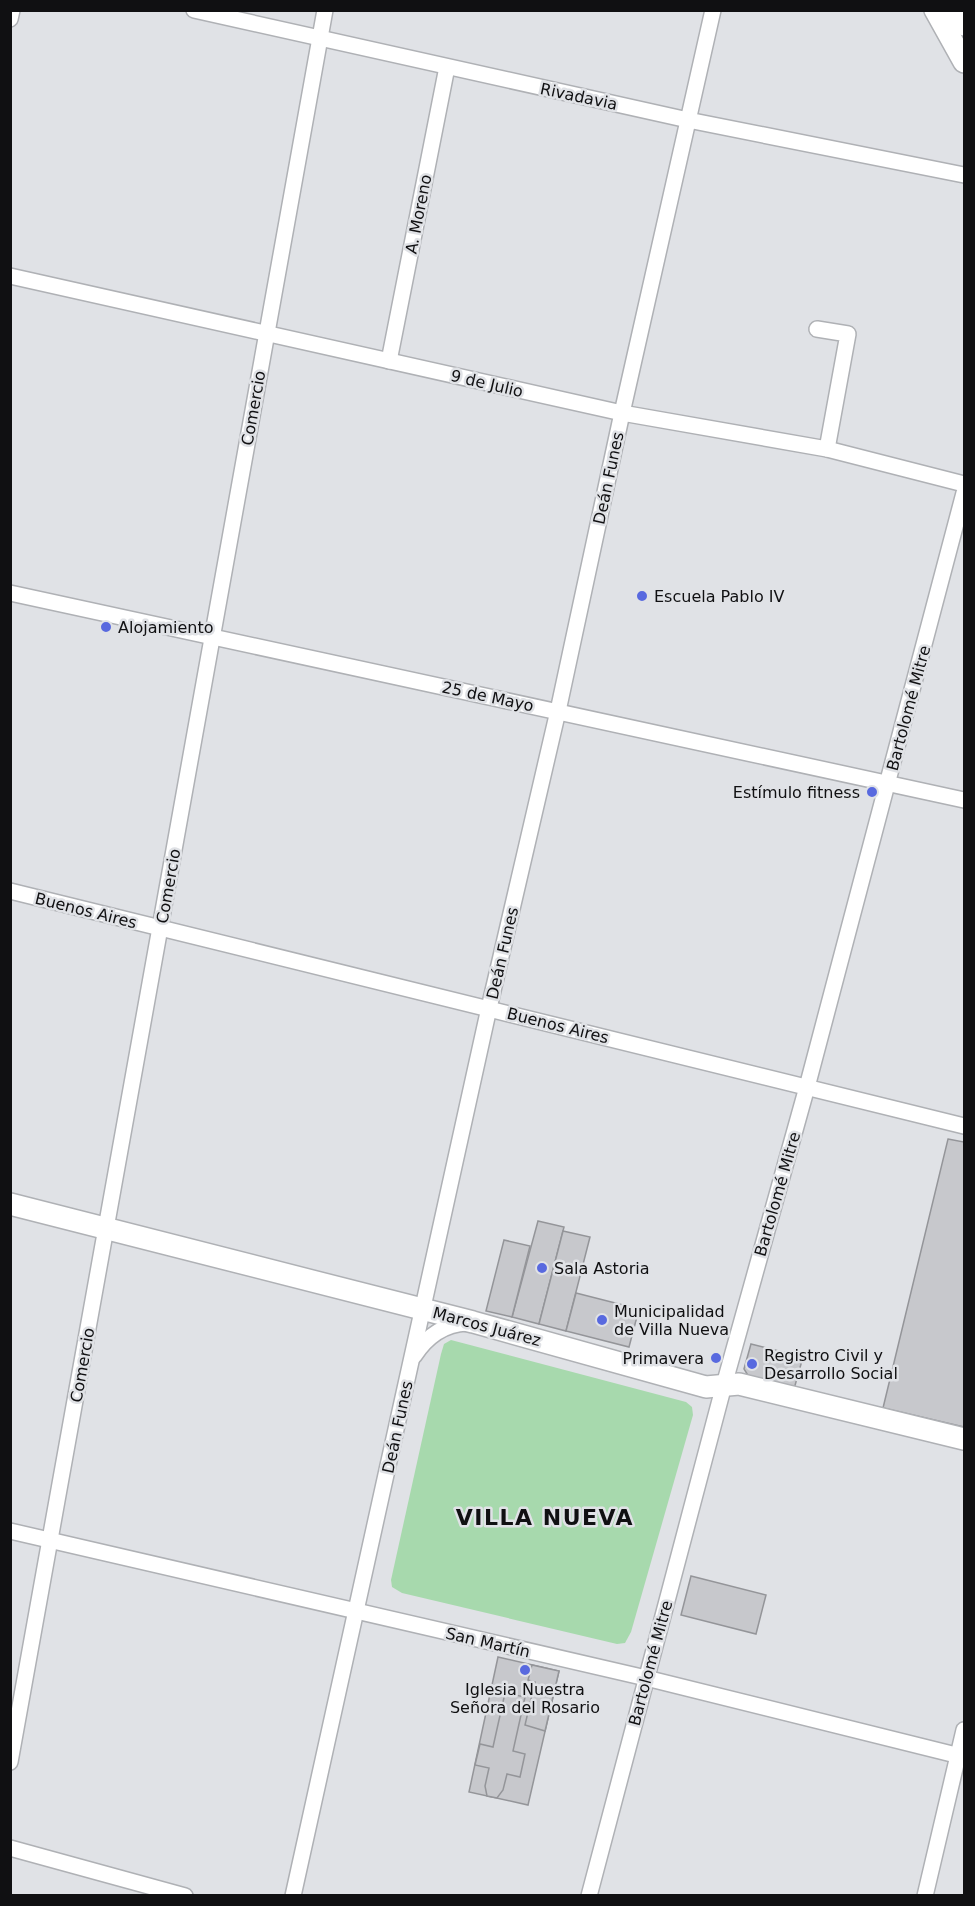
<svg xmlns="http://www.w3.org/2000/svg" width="975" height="1906" viewBox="0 0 975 1906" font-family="'DejaVu Sans',sans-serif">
<rect width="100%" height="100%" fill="#e0e2e6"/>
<polygon fill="#a7d9ad" points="451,1340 686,1402 692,1407 693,1415 631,1632 625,1643 617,1644 402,1593 392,1587 391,1580 441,1354 444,1344"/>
<g fill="#c7c8cc" stroke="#949599" stroke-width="1.5">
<polygon points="948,1139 964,1142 964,1427 883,1408"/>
<polygon points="538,1221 564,1227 539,1324 512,1317"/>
<polygon points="563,1231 590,1237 566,1331 539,1324"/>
<polygon points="504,1240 530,1246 512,1317 486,1311"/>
<polygon points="576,1293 639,1309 629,1347 566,1331"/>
<polygon points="751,1344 803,1357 794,1389 749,1377 744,1369"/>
<polygon points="691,1576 766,1595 756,1634 681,1615"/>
<polygon points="498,1657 559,1671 528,1805 469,1792"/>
<polygon points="532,1665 559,1671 545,1731 525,1725 535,1682 528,1680"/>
<polygon points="505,1693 525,1697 513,1751 525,1754 520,1777 507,1774 503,1790 497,1798 487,1796 485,1786 489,1768 475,1765 480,1744 493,1747"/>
</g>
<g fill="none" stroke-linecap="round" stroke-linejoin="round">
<g stroke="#afb1b5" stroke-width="18">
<g id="street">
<polyline points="194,10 688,120 964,175"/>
<polyline points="10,19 12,10"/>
<polyline points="10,276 622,413 827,449 964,484"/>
<polyline points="817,329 848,334 827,449"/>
<polyline points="389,361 447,67"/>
<polyline points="10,593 964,800"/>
<polyline points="10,891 964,1126"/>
<path d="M 414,1356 C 427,1336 444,1324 467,1323"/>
<polyline points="10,1531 646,1678 964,1757"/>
<polyline points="10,1762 325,10"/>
<polyline points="10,1848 185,1896"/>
<polyline points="293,1896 489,1008 558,711 622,413 713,10"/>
<polyline points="589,1896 724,1385 807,1087 964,493"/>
<polyline points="925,1896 964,1730"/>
</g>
</g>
<g stroke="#afb1b5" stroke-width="24">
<g id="secondary">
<polyline points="935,10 964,62"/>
<polyline points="956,10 964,25"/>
<polyline points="10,1204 473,1322 706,1387 739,1384 964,1439"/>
</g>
</g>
<use href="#street" stroke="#fff" stroke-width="15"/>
<use href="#secondary" stroke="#fff" stroke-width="21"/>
</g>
<g fill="#5869df" stroke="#e0e2e6" stroke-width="2">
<circle cx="642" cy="596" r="6"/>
<circle cx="106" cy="627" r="6"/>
<circle cx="872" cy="792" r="6"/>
<circle cx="542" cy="1268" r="6"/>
<circle cx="602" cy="1320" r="6"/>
<circle cx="716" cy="1358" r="6"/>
<circle cx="752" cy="1364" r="6"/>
<circle cx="525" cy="1670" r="6"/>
</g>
<g text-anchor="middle" stroke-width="5" stroke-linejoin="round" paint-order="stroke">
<g font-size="16" fill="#101012" stroke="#e0e2e6">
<text transform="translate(579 96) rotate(12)" y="6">Rivadavia</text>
<text transform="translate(418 214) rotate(-79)" y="6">A. Moreno</text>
<text transform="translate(487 383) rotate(13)" y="6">9 de Julio</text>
<text transform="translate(253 408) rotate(-80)" y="6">Comercio</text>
<text transform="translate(608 478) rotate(-78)" y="6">Deán Funes</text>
<text transform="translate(488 696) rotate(12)" y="6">25 de Mayo</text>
<text transform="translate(908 708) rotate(-75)" y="6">Bartolomé Mitre</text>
<text transform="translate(168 886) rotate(-80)" y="6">Comercio</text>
<text transform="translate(86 910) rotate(14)" y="6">Buenos Aires</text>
<text transform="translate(502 953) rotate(-77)" y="6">Deán Funes</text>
<text transform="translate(558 1025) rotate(14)" y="6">Buenos Aires</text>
<text transform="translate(777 1194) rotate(-74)" y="6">Bartolomé Mitre</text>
<text transform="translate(487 1326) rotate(15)" y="6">Marcos Juárez</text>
<text transform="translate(82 1365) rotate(-80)" y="6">Comercio</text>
<text transform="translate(397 1427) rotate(-78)" y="6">Deán Funes</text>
<text transform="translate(488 1642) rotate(13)" y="6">San Martín</text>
<text transform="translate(650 1663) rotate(-75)" y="6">Bartolomé Mitre</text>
</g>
<g font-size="16" fill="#101012" stroke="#e0e2e6" text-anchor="start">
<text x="654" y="602">Escuela Pablo IV</text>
<text x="118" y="633">Alojamiento</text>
<text x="860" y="798" text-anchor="end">Estímulo fitness</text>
<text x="554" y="1274">Sala Astoria</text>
<text x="614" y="1317">Municipalidad<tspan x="614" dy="18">de Villa Nueva</tspan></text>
<text x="764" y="1361">Registro Civil y<tspan x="764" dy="18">Desarrollo Social</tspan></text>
<text x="704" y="1364" text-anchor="end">Primavera</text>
<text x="525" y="1695" text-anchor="middle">Iglesia Nuestra<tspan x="525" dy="18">Señora del Rosario</tspan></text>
</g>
<g font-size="22" font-weight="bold" letter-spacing="1.5" fill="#101012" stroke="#e0e2e6">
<text x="545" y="1525">VILLA NUEVA</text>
</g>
</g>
<rect width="975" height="1906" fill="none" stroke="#101012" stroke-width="24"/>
</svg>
